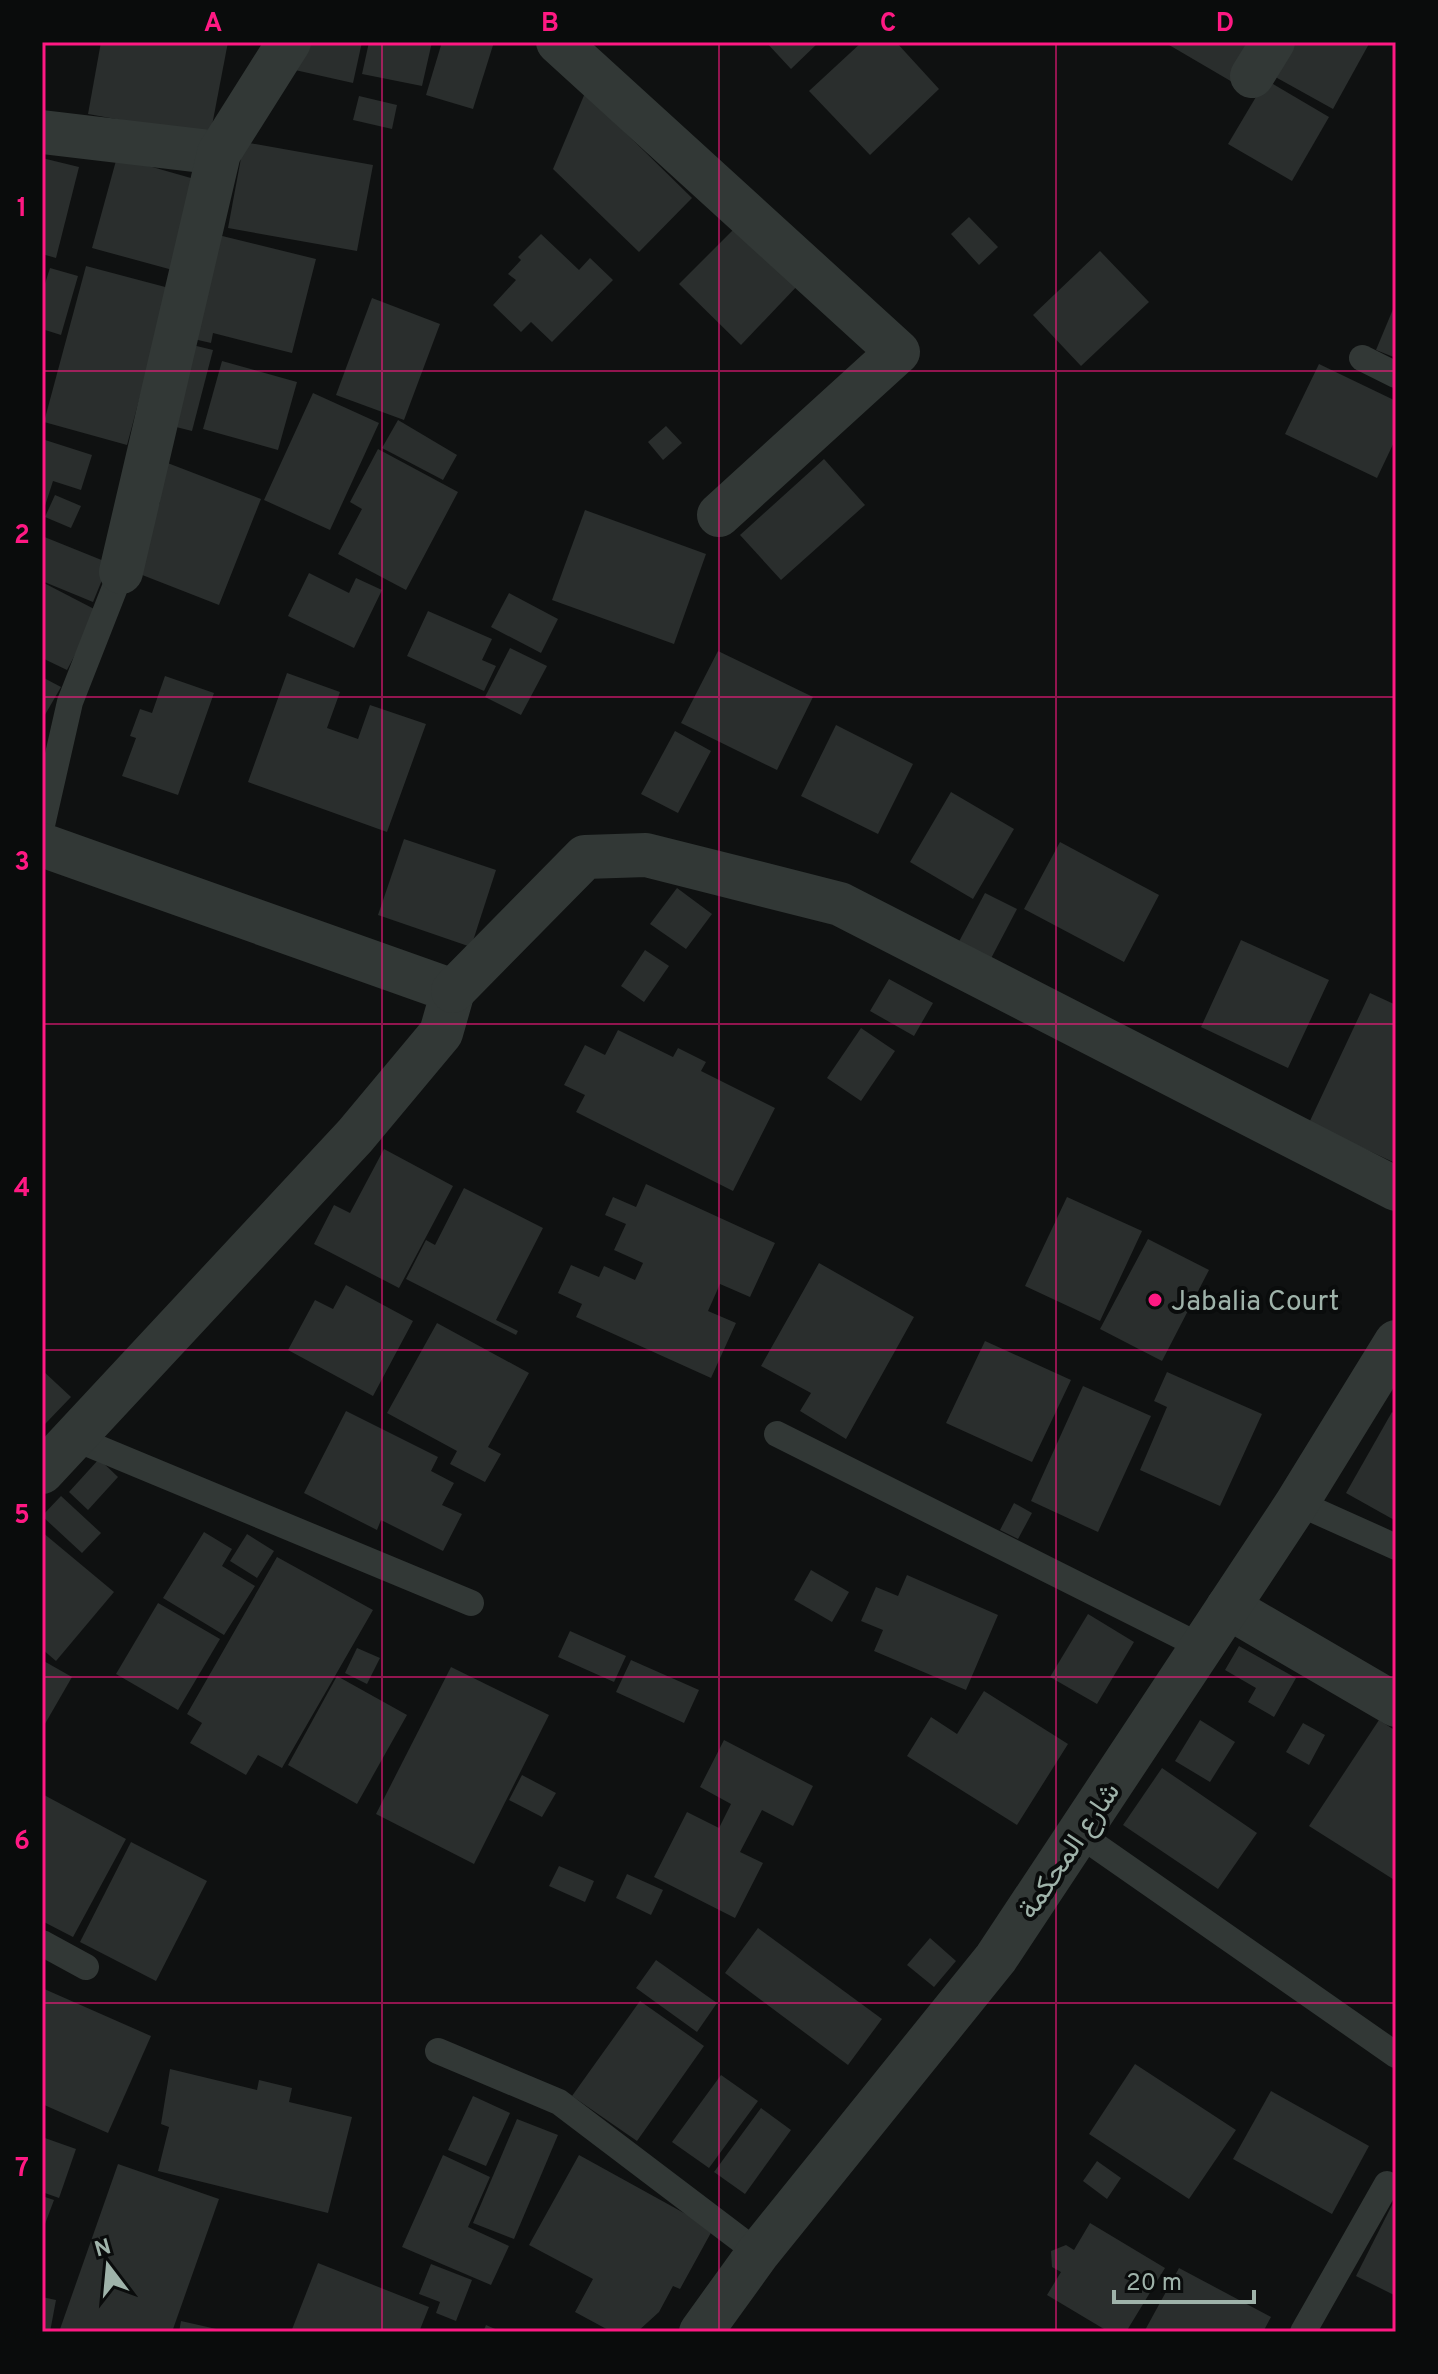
<svg xmlns="http://www.w3.org/2000/svg" width="1438" height="2374" viewBox="0 0 1438 2374" font-family="Overpass,Vazirmatn,sans-serif">
<rect width="100%" height="100%" fill="#0f1111"/>
<g fill="#2a2e2d">
<polygon points="101,42 228,42 210,136 88,114"/>
<polygon points="301,42 362,42 353,83 295,70"/>
<polygon points="369,42 432,42 422,86 362,74"/>
<polygon points="442,42 494,42 473,109 426,95"/>
<polygon points="766,42 819,42 791,69"/>
<polygon points="862,42 896,42 939,89 870,155 809,91"/>
<polygon points="1164,42 1259,42 1234,83"/>
<polygon points="1287,42 1370,42 1333,109 1270,74"/>
<polygon points="1266,80 1329,117 1292,181 1228,144"/>
<polygon points="585,93 692,198 639,252 553,169"/>
<polygon points="359,96 397,105 392,129 353,120"/>
<polygon points="244,142 373,165 357,251 228,228"/>
<polygon points="117,157 205,182 180,272 92,248"/>
<polygon points="42,158 79,167 56,258 42,254"/>
<polygon points="969,217 998,247 979,265 951,234"/>
<polygon points="739,224 800,283 741,345 679,284"/>
<polygon points="210,233 316,259 292,353 213,333 211,343 185,337"/>
<polygon points="541,234 579,270 590,258 613,280 552,342 531,322 521,332 493,305 516,280 508,274 521,260 518,257"/>
<polygon points="1100,251 1149,302 1081,366 1033,315"/>
<polygon points="86,266 169,288 127,445 44,422"/>
<polygon points="50,268 78,276 61,335 42,329 42,293"/>
<polygon points="372,298 440,324 404,420 336,395"/>
<polygon points="1396,302 1396,358 1376,350"/>
<polygon points="180,342 213,350 192,431 160,423"/>
<polygon points="222,361 297,382 278,450 203,429"/>
<polygon points="1319,364 1396,401 1396,438 1377,478 1285,434"/>
<polygon points="313,393 379,423 330,530 264,500"/>
<polygon points="398,420 457,455 443,480 382,448"/>
<polygon points="666,426 682,443 663,460 648,442"/>
<polygon points="42,439 92,455 81,490 53,481 43,512"/>
<polygon points="378,449 458,492 406,590 338,554 362,509 350,502"/>
<polygon points="824,459 865,505 781,580 740,535"/>
<polygon points="165,462 261,499 219,605 132,571 160,502 151,498"/>
<polygon points="55,495 81,506 71,528 45,517"/>
<polygon points="585,510 706,554 674,644 552,600"/>
<polygon points="42,536 109,563 93,602 42,581"/>
<polygon points="309,573 349,593 356,578 382,590 354,648 288,616"/>
<polygon points="42,582 98,611 67,670 42,658"/>
<polygon points="509,593 558,619 541,653 491,627"/>
<polygon points="428,611 492,639 482,660 496,666 484,691 407,656"/>
<polygon points="510,648 547,666 521,715 485,697"/>
<polygon points="718,651 813,697 777,770 681,723"/>
<polygon points="287,673 340,692 327,728 358,739 370,705 426,724 387,832 248,782"/>
<polygon points="165,676 214,693 178,795 122,776 136,738 130,736 140,709 152,713"/>
<polygon points="42,677 61,687 42,720"/>
<polygon points="836,725 913,764 878,834 801,796"/>
<polygon points="675,731 711,751 678,813 641,794"/>
<polygon points="951,792 1014,829 973,899 910,862"/>
<polygon points="404,839 496,870 471,947 378,915"/>
<polygon points="1060,842 1159,895 1124,962 1024,909"/>
<polygon points="677,888 712,914 686,949 650,924"/>
<polygon points="985,893 1017,909 987,966 955,949"/>
<polygon points="1241,940 1329,980 1288,1068 1201,1027"/>
<polygon points="645,950 669,966 644,1002 621,986"/>
<polygon points="889,979 933,1003 914,1036 870,1011"/>
<polygon points="1370,993 1396,1005 1396,1156 1393,1162 1309,1123"/>
<polygon points="861,1028 895,1051 861,1101 827,1078"/>
<polygon points="618,1030 673,1057 678,1048 706,1062 701,1071 775,1108 733,1191 576,1112 585,1095 564,1085 585,1045 605,1055"/>
<polygon points="384,1149 453,1186 399,1288 314,1244 334,1205 350,1213"/>
<polygon points="646,1184 775,1243 750,1297 720,1284 708,1311 736,1323 711,1378 576,1317 582,1304 558,1293 571,1265 599,1277 604,1266 635,1280 643,1263 614,1250 626,1224 605,1215 613,1197 636,1207"/>
<polygon points="464,1188 543,1228 496,1320 518,1331 516,1335 406,1279 426,1240 435,1245"/>
<polygon points="1067,1197 1142,1231 1100,1321 1025,1286"/>
<polygon points="1148,1239 1209,1270 1162,1361 1100,1329"/>
<polygon points="819,1263 914,1317 846,1439 800,1411 811,1393 761,1366"/>
<polygon points="346,1285 413,1321 373,1396 288,1350 315,1300 333,1309"/>
<polygon points="437,1323 529,1373 488,1447 501,1454 485,1482 450,1464 457,1451 387,1413"/>
<polygon points="985,1341 1071,1380 1032,1462 946,1423"/>
<polygon points="42,1370 71,1397 45,1424 42,1421"/>
<polygon points="1167,1372 1262,1414 1220,1506 1140,1470 1167,1407 1154,1401"/>
<polygon points="1083,1386 1151,1416 1098,1532 1031,1501"/>
<polygon points="346,1411 438,1457 431,1471 454,1483 442,1505 462,1514 443,1551 381,1520 377,1530 304,1493"/>
<polygon points="1392,1412 1396,1415 1396,1521 1346,1493"/>
<polygon points="99,1459 118,1477 88,1510 69,1492"/>
<polygon points="61,1496 101,1533 82,1553 42,1516"/>
<polygon points="1014,1503 1032,1513 1018,1539 1000,1530"/>
<polygon points="42,1532 114,1592 56,1661 42,1649"/>
<polygon points="204,1532 232,1549 222,1566 255,1586 224,1635 163,1598"/>
<polygon points="247,1534 274,1551 257,1578 230,1561"/>
<polygon points="277,1557 373,1610 282,1768 258,1755 246,1775 190,1743 202,1723 187,1714"/>
<polygon points="811,1570 849,1592 832,1622 794,1600"/>
<polygon points="907,1575 998,1615 966,1690 874,1651 883,1630 861,1621 876,1587 898,1596"/>
<polygon points="158,1603 220,1639 178,1710 116,1674"/>
<polygon points="1088,1614 1134,1642 1097,1704 1050,1677"/>
<polygon points="570,1631 626,1656 614,1682 558,1657"/>
<polygon points="1239,1646 1296,1678 1274,1717 1248,1702 1256,1688 1225,1670"/>
<polygon points="357,1648 380,1658 367,1684 345,1673"/>
<polygon points="42,1660 72,1677 42,1729"/>
<polygon points="631,1660 699,1690 684,1723 616,1692"/>
<polygon points="451,1667 549,1715 474,1864 376,1814"/>
<polygon points="337,1676 407,1715 357,1804 288,1765"/>
<polygon points="984,1691 1068,1744 1017,1825 907,1756 931,1717 957,1734"/>
<polygon points="1200,1720 1235,1742 1210,1782 1175,1761"/>
<polygon points="1379,1720 1396,1731 1396,1881 1309,1826"/>
<polygon points="1303,1723 1325,1735 1309,1765 1286,1752"/>
<polygon points="724,1740 813,1786 793,1826 762,1810 740,1852 763,1863 735,1918 654,1877 687,1812 719,1828 731,1804 700,1787"/>
<polygon points="1162,1768 1257,1833 1218,1889 1123,1825"/>
<polygon points="522,1775 556,1793 542,1817 509,1800"/>
<polygon points="44,1795 126,1839 73,1937 42,1921"/>
<polygon points="131,1842 207,1881 156,1981 80,1942"/>
<polygon points="559,1866 594,1881 585,1902 549,1886"/>
<polygon points="627,1874 663,1890 651,1915 616,1898"/>
<polygon points="758,1928 882,2019 848,2065 725,1973"/>
<polygon points="930,1938 956,1961 934,1987 907,1965"/>
<polygon points="656,1960 717,2003 697,2032 636,1988"/>
<polygon points="42,1988 151,2036 108,2133 42,2104"/>
<polygon points="640,2001 704,2046 637,2141 572,2096"/>
<polygon points="1135,2064 1236,2130 1189,2199 1089,2134"/>
<polygon points="170,2069 257,2090 259,2080 292,2088 289,2102 352,2117 328,2213 158,2171 169,2127 161,2124"/>
<polygon points="721,2075 758,2101 709,2168 672,2142"/>
<polygon points="1271,2091 1369,2146 1332,2214 1233,2159"/>
<polygon points="473,2096 510,2113 486,2166 448,2150"/>
<polygon points="761,2108 791,2130 745,2194 714,2172"/>
<polygon points="517,2119 558,2135 514,2239 473,2223"/>
<polygon points="42,2137 76,2149 59,2198 42,2192"/>
<polygon points="443,2155 490,2177 468,2227 509,2246 491,2285 402,2247"/>
<polygon points="579,2155 713,2229 680,2289 673,2286 659,2312 637,2332 612,2332 575,2312 593,2279 529,2245"/>
<polygon points="1097,2161 1121,2178 1107,2199 1083,2181"/>
<polygon points="118,2164 219,2199 172,2332 59,2332"/>
<polygon points="42,2196 54,2200 42,2232"/>
<polygon points="1393,2203 1396,2204 1396,2296 1356,2276"/>
<polygon points="1090,2223 1165,2268 1126,2332 1109,2332 1047,2295 1061,2272 1052,2267 1051,2251 1066,2245 1074,2250"/>
<polygon points="318,2263 429,2307 419,2332 291,2332"/>
<polygon points="431,2264 472,2280 456,2321 436,2313 440,2302 419,2294"/>
<polygon points="1179,2268 1271,2317 1263,2332 1144,2332"/>
<polygon points="42,2297 56,2300 50,2332 42,2332"/>
<polygon points="181,2321 225,2331 225,2332 179,2332"/>
<polygon points="486,2325 502,2332 483,2332"/>
</g>
<g fill="none" stroke-linecap="round" stroke-linejoin="round">
<g stroke="#323836" stroke-width="26">
<polyline points="1362,358 1396,375"/>
<polyline points="42,825 70,702 121,572"/>
<polyline points="777,1434 1202,1647"/>
<polyline points="74,1438 471,1603"/>
<polyline points="1296,1502 1396,1547"/>
<polyline points="1079,1834 1396,2055"/>
<polyline points="42,1943 86,1967"/>
<polyline points="438,2051 559,2102 758,2253"/>
<polyline points="1303,2332 1387,2184"/>
</g>
<g stroke="#323836" stroke-width="44">
<polyline points="558,42 898,352 719,515"/>
<polyline points="1252,76 1273,42"/>
<polyline points="42,132 219,153"/>
<polyline points="121,572 219,153 289,42"/>
<polyline points="42,845 453,991 441,1033 355,1136 42,1472"/>
<polyline points="453,991 585,857 646,855 840,904 1396,1189"/>
<polyline points="1228,1607 1396,1705"/>
<polyline points="701,2332 758,2253 996,1958 1295,1506 1396,1342"/>
</g>
</g>
<path fill="none" stroke="#ff1983" stroke-width="2" stroke-opacity="0.55" d="M 382,42 L 382,2332M 719,42 L 719,2332M 1056,42 L 1056,2332M 42,371 L 1396,371M 42,697 L 1396,697M 42,1024 L 1396,1024M 42,1350 L 1396,1350M 42,1677 L 1396,1677M 42,2003 L 1396,2003"/>
<circle fill="#ff1983" stroke="#0a0c0c" stroke-width="3" cx="1155" cy="1300" r="8"/>
<g text-anchor="middle" stroke-width="8" stroke-linejoin="round" paint-order="stroke">
<g font-size="28" fill="#9fb3aa" stroke="#0a0c0c" text-anchor="start">
<text x="1171" y="1310">Jabalia Court</text>
</g>
<g font-size="28" fill="#9fb3aa" stroke="#0a0c0c">
<text transform="translate(1068 1850) rotate(-56)" y="10">شارع المحكمة</text>
</g>
</g>
<rect width="1438" height="2374" fill="none" stroke="#0a0c0c" stroke-width="88"/>
<g transform="translate(108 2266) rotate(344)" stroke="#0a0c0c" stroke-width="6" paint-order="stroke">
<path d="M0-6L14 30L0 20L-14 30Z" fill="#9fb3aa"/>
<text y="-12" font-size="22" font-weight="bold" text-anchor="middle" fill="#9fb3aa">N</text>
</g>
<path d="M1114 2290v12h140v-12" fill="none" stroke="#9fb3aa" stroke-width="4"/>
<text x="1126" y="2290" font-size="24" fill="#9fb3aa" stroke="#0a0c0c" stroke-width="6" paint-order="stroke">20 m</text>
<rect x="44" y="44" width="1350" height="2286" fill="none" stroke="#ff1983" stroke-width="3"/>
<g font-size="26" text-anchor="middle" font-weight="bold" fill="#ff1983">
<text x="213" y="31">A</text>
<text x="550" y="31">B</text>
<text x="888" y="31">C</text>
<text x="1225" y="31">D</text>
<text x="22" y="216">1</text>
<text x="22" y="543">2</text>
<text x="22" y="870">3</text>
<text x="22" y="1196">4</text>
<text x="22" y="1523">5</text>
<text x="22" y="1849">6</text>
<text x="22" y="2176">7</text>
</g>
</svg>
